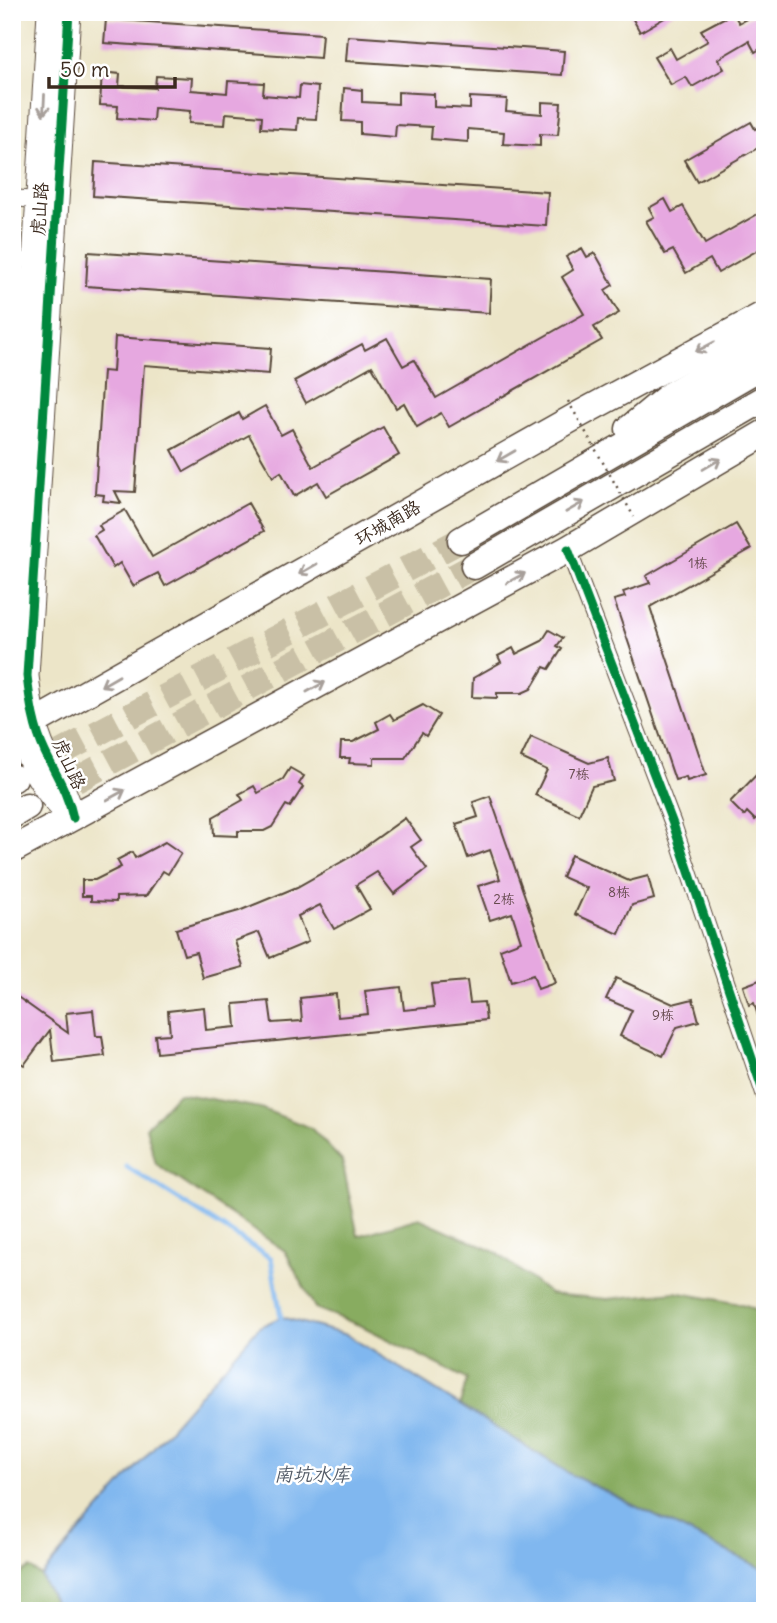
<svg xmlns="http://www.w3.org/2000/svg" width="777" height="1623" viewBox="0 0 777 1623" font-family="Delius,'LXGW WenKai TC',sans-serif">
<rect width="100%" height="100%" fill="#fff"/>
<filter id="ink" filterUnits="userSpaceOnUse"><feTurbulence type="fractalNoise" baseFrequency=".0143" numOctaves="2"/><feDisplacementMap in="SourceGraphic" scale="14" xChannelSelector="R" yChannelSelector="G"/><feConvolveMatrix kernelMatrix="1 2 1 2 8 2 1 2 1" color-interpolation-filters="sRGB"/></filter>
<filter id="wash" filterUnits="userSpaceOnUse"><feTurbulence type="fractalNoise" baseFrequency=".00686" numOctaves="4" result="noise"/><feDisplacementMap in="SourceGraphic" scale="28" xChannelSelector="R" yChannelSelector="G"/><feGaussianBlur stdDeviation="1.57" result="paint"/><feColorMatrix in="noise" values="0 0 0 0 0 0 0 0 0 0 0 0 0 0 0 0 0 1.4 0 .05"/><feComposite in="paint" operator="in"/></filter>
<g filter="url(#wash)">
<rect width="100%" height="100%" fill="#ece5c8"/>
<g fill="#88ac60" stroke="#626b3f" stroke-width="2">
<polygon points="178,1093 260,1108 311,1128 342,1161 358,1236 419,1218 496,1252 550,1294 608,1299 675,1292 746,1305 765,1314 765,1570 572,1475 460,1405 467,1379 364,1327 315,1308 285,1251 156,1164 146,1127"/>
<polygon points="30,1568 41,1576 59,1611 12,1611 12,1579"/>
</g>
<polygon fill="#80b7ef" stroke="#5e7086" stroke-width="2" points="281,1317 347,1335 572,1475 765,1570 765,1611 59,1611 41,1576 259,1327"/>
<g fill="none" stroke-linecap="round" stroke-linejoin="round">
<polyline stroke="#80b7ef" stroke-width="5" points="127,1167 271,1258 281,1317"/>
</g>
<g id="blocks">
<g fill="#e6a8e0">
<polygon points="629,12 675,12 640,32"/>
<polygon points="759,12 765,12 765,46 755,52 749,41 718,59 724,69 692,87 686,77 671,85 654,57 670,48 676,59 708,41 701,30 733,13 739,23"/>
<polygon points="106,19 322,34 320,58 104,43"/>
<polygon points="348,36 564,51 562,75 346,61"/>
<polygon points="102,72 120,74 119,86 155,88 156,76 192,78 191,90 227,93 228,81 264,83 263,95 299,98 300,85 318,87 316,119 298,118 297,130 261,128 262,116 226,113 225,125 189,123 190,111 154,108 153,121 117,118 118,106 100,105"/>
<polygon points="344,88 362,90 362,102 398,104 398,92 434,94 434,107 470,109 470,97 507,99 506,111 542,114 542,102 561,103 558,135 540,134 540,146 503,144 504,132 468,129 468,142 431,139 432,127 396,125 395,137 360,134 360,122 342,121"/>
<polygon points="751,122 755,129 765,123 765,144 697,182 684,160"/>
<polygon points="95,162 548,192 546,226 93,196"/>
<polygon points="665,199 672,212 683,206 705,244 765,210 765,246 718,273 710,259 686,273 673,250 665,254 646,221 654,217 649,208"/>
<polygon points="582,248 587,257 595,253 613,285 605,290 619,313 594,327 602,340 449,427 441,413 417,427 404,403 396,408 372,366 306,403 294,381 362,344 365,350 387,338 403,366 414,360 436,398 584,314 562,277 573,270 566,257"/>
<polygon points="88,252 491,279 489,313 86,286"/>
<polygon points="115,337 271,348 269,374 144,365 135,492 115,491 121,503 103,501 104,495 95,494 103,371 113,372"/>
<polygon points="265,406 281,435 292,429 313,467 383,427 399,455 326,496 318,482 294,496 281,472 273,477 249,435 184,472 172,450 239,413 242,419"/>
<polygon points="248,503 264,531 165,586 158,573 133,586 120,563 113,568 94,535 102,530 99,525 125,510 152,557"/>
<polygon points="736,524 751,549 650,607 706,775 687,781 686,777 675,780 614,600 625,597 623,592 650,583 646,576"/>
<polygon points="549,630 563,638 557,646 562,649 549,669 544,667 531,689 522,693 497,693 497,698 472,697 473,678 501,662 498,656 513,648 516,654 542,641"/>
<polygon points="423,705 439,715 426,736 422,733 405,758 374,758 374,764 349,763 350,758 340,758 341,742 353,742 379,729 376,722 390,714 394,720"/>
<polygon points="531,737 589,763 608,758 614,781 592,786 579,815 535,795 547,770 521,758"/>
<polygon points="765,766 765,810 755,820 747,812 744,816 730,802"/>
<polygon points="290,768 304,776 299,784 303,787 290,807 286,805 272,827 264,831 238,831 238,836 214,835 213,817 243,800 239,794 254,786 258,793 283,779"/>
<polygon points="490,796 555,983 538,989 533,975 511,982 500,949 521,941 512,913 490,920 478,886 500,879 490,850 468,858 456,824 478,817 473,802"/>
<polygon points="405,818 421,840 411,847 427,869 394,894 377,872 356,885 370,909 334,929 320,905 298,916 308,942 270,958 259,932 235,941 243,967 203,978 196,952 184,955 176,929 239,911 297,887 352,856"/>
<polygon points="165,842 181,853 168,874 163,871 146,896 116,897 116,902 91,901 91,896 82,896 82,880 95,880 121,867 117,860 132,852 135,858"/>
<polygon points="571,855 629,881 648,876 654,899 632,905 619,934 575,914 587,888 562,877"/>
<polygon points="616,978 673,1004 693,999 699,1021 677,1027 663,1056 620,1036 632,1010 606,999"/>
<polygon points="765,978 765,1028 762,1029 754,1003 749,1005 743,986"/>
<polygon points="467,981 470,1003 484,1002 486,1020 157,1053 155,1035 170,1034 168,1011 204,1007 206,1030 236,1027 234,1004 269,1001 272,1023 302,1021 300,998 336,994 338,1017 368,1014 365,991 401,987 404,1010 434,1007 431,984"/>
<polygon points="12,993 68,1033 66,1013 93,1010 96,1036 102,1036 105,1056 54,1062 50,1030 24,1065 12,1057"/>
</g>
</g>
</g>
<g filter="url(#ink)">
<use href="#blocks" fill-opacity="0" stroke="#564638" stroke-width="2"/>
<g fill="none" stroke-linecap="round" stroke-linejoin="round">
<g stroke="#c9c0a6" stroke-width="26" stroke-dasharray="26 13" stroke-linecap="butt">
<polyline points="26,771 461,540"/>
<polyline points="41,799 474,566"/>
</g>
<g stroke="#564638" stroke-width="18">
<g id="street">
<polyline points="12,198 48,201"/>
<polyline points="568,549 673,824 765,1097"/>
</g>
</g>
<g stroke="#564638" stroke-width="25">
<g id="secondary">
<path d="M 69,12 L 27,676 C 30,702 34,729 45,752 C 56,775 68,793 73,818"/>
<polyline points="12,628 49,12"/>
<path d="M 12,708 C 23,750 39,792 73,818"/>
</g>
</g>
<g stroke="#564638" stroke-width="29">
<g id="primary">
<polyline points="629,429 670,395 765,340"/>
<polyline points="461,540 765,364"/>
<polyline points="474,566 765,398"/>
<polyline points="12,735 580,414 765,314"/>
<polyline points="12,779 14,778"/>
<polyline points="12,815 27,806"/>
<polyline points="12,850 568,549 765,433"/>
</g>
</g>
<use href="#street" stroke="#fff" stroke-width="16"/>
<use href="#secondary" stroke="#fff" stroke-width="23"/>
<use href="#primary" stroke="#fff" stroke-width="26"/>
<polyline stroke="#564638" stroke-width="2.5" stroke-dasharray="2 5" stroke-linecap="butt" points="568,401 634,517"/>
<g stroke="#fff" stroke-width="13">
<g id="cycleway">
<path d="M 69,12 L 27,676 C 30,702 34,729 45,752 C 56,775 68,793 73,818"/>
<polyline points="568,549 673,824 765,1097"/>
</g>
</g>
<use href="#cycleway" stroke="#00873e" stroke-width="9"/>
</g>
<defs><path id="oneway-shaft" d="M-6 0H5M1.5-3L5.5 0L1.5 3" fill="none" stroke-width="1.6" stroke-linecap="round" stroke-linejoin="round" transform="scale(1.75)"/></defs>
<g stroke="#a79f9a">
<use href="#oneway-shaft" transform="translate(44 105) rotate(93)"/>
<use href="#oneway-shaft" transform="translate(705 347) rotate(152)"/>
<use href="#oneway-shaft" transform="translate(506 456) rotate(150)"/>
<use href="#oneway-shaft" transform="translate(712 464) rotate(-31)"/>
<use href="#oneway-shaft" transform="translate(575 507) rotate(-30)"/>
<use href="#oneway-shaft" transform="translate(308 569) rotate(150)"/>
<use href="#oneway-shaft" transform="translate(516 578) rotate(-29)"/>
<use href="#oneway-shaft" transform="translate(110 681) rotate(150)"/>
<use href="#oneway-shaft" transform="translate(316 687) rotate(-29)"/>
<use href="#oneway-shaft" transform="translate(116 795) rotate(-29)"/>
</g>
</g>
<g text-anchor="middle" stroke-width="5" stroke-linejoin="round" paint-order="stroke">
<g font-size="14" fill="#664a4e">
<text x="698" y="568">1栋</text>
<text x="579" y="779">7栋</text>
<text x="619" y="897">8栋</text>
<text x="504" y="904">2栋</text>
<text x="663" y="1020">9栋</text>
</g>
<g font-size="18" fill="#3b2a1e" stroke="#fff">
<text transform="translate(40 209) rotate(-86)" y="6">虎山路</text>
<text transform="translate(388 523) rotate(-30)" y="6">环城南路</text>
<text transform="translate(69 764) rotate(65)" y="6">虎山路</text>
</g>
<g font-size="19" font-style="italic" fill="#535b67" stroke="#fff">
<text x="312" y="1481">南坑水库</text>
</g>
</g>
<rect width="777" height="1623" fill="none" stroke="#fff" stroke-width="42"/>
<path d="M49 77v10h126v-10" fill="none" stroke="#3b2a1e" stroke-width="3.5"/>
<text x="60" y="77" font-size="21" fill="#3b2a1e" stroke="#ffffff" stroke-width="5" paint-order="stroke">50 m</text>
</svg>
